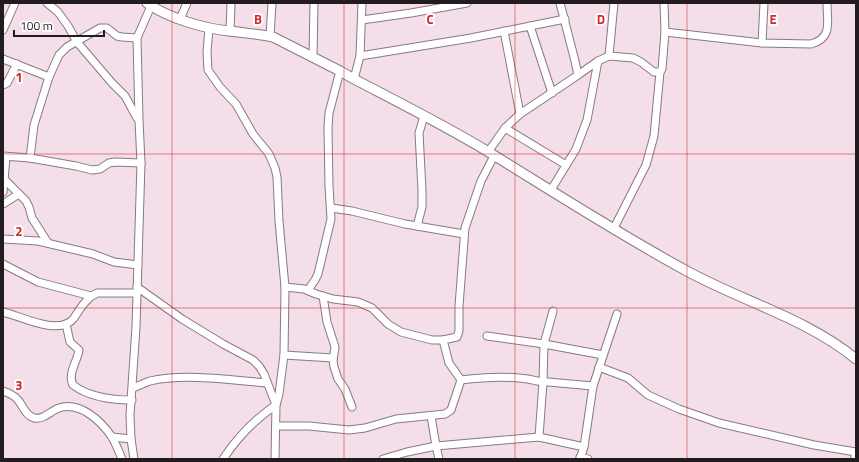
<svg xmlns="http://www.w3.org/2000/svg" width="859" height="462" viewBox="0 0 859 462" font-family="'Titillium Web',sans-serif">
<rect width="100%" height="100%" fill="#f3deea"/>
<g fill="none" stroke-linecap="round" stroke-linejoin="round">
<g stroke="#8a7883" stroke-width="9">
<g id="minor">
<polyline points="47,3 58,12 68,26 77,42 112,83 125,96 137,118"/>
<polyline points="180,19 187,3"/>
<polyline points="362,20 411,13 467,3"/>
<polyline points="530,26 552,93"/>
<path d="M 209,28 L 207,52 L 208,70 L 220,87 L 236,104 L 253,134 L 269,154 L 275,168 L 277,177 L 279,221 L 285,287 L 284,355 L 279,394 L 276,405 C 255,419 237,438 223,459"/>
<polyline points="3,30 15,3"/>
<polyline points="504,31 520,114"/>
<polyline points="230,32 231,3"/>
<path d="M 665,32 L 762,43 L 811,44 C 833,38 827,22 827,3"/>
<polyline points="270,37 272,3"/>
<polyline points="762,43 764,3"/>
<polyline points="360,56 471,38 565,19"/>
<polyline points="609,56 614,3"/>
<polyline points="313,57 314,3"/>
<polyline points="3,59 49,77"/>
<polyline points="578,75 598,61 609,56 633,58 641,62 654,72 660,72 662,69 665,32 664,3"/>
<polyline points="354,79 360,56 362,3"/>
<polyline points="3,85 7,83 17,64"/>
<polyline points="505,128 566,165"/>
<polyline points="488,152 505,128 520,114 578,75 575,61 560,3"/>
<polyline points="3,156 30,158 76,166 92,170 100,169 109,163 115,162 141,163"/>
<polyline points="30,158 34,125 49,77 59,55 67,47 100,28 107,28 117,36 122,37 137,38"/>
<polyline points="4,179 26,201 29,207 32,218 48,243"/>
<polyline points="551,190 576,149 587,120 598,61"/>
<polyline points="3,192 6,157"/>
<polyline points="3,204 19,194"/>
<polyline points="331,208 352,211 405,224 464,234"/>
<polyline points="417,226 422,207 422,190 419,133 424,116"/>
<polyline points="614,228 646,165 654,136 660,72"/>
<polyline points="3,239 38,241 93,254 114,262 138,265"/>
<polyline points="3,264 38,282 91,296"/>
<polyline points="137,287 182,319 223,344 253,360 259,366 264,374 276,405 275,459"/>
<polyline points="285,287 304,289 316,294 333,299 358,302 372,308 388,324 401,332 432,340 443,340 449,363 461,380"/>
<polyline points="308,290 315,280 318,274 331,219 329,186 328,128 329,113 340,71"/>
<polyline points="323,296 327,322 335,347 333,360 334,367 338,379 345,389 352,407"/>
<path d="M 3,312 C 21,316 60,337 74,318 C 80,309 86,298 97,293 L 137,293"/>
<path d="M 66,324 L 70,342 L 79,350 C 78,360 67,374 73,385 C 89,397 112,400 132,400"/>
<polyline points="487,336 544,344 603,355"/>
<polyline points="443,340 457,337 459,331 459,306 465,228 481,181 494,156"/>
<polyline points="284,355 333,358"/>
<polyline points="599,367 628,378 648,395 679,409 719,423 814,445 856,452"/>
<path d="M 133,388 C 138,386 144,383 150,381 C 182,373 233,380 267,383"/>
<path d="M 3,391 C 9,393 14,395 18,400 C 24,407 25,415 34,418 C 44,420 50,411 59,408 C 80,401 101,421 112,437 C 116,444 119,452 122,459"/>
<polyline points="431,416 436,446 439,459"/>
<path d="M 276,426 L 309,426 L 349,430 L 365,428 L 396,419 L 445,414 L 451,410 L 461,380 C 485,377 513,375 537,381 L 593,386"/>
<polyline points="112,437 131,439"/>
<polyline points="539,437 543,382 544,344 553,311"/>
<polyline points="580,457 588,459"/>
<polyline points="134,459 131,439 130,415 136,327 141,163 139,120 137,38 151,6"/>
<polyline points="383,459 407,452 436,446 539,437 584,447 593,386 617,314"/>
<polyline points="580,459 584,447"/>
</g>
</g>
<g stroke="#8a7883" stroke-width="11">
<g id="tertiary">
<path d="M 147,3 C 168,18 205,29 230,31 C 244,33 258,34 273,37 L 340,71 L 354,79 C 398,102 444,125 487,151 C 552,191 617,233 685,270 C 741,301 806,318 856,359"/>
<polyline points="856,459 856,456"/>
</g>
</g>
<use href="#minor" stroke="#fff" stroke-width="7"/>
<use href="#tertiary" stroke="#fff" stroke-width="9"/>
</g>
<path fill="none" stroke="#d62828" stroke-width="1" stroke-opacity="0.55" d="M 172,3 L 172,459M 344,3 L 344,459M 515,3 L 515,459M 687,3 L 687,459M 3,154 L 856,154M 3,308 L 856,308"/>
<g font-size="13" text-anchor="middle" font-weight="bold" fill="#d62828" stroke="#fff" stroke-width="4" stroke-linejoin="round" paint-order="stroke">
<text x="258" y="24">B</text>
<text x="430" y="24">C</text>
<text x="601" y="24">D</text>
<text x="773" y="24">E</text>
<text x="19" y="82">1</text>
<text x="19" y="236">2</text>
<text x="19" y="390">3</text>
</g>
<rect width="859" height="462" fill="none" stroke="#221b1f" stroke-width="8"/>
<path d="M14 30v6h90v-6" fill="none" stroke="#221b1f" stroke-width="2"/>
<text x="20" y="30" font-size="12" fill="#221b1f" stroke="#ffffff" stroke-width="3" paint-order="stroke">100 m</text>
</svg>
